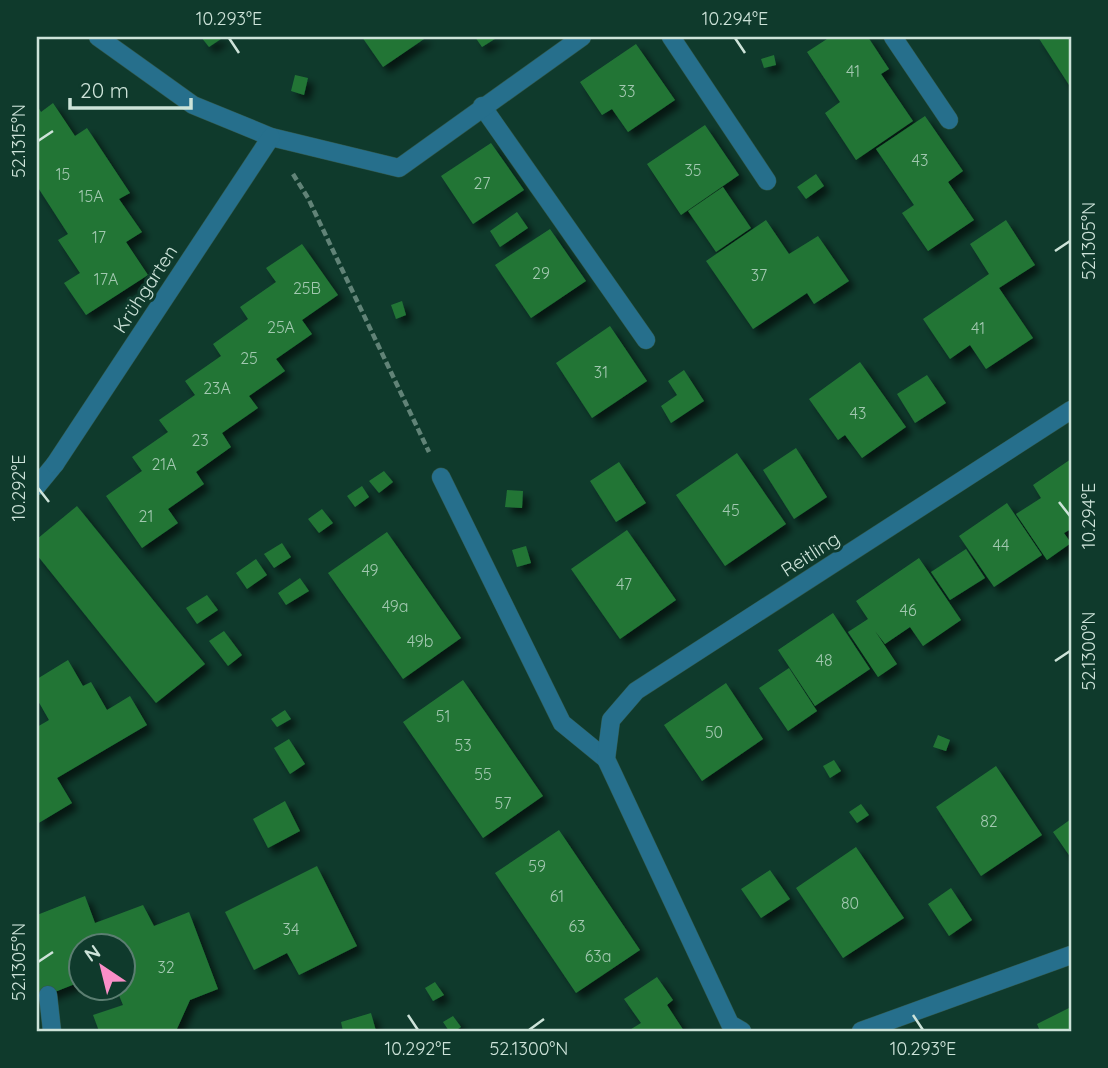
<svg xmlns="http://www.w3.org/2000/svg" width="1108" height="1068" viewBox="0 0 1108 1068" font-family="Quicksand,sans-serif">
<defs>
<filter id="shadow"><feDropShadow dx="6" dy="6" stdDeviation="3.5" flood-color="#0009"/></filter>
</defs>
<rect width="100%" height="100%" fill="#0f3a2c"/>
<g fill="#227536" filter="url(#shadow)">
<polygon points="201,37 224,37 209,47"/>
<polygon points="362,37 427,37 383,67"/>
<polygon points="475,37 498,37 482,47"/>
<polygon points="830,37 868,37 889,69 881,74 913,121 856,160 825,113 840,102 807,52"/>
<polygon points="1038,37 1071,37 1071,88"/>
<polygon points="636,44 675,100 628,132 612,109 602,115 580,82"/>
<polygon points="774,55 776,65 764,68 761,59"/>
<polygon points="295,75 308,78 304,95 291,91"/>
<polygon points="53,103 75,136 87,128 130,193 119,199 142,232 126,242 148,275 86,315 64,283 80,273 58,240 68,234 37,186 37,105 41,112"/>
<polygon points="925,116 963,171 948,182 974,220 928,251 902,213 914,205 876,149"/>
<polygon points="705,125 739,175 681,215 647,164"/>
<polygon points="491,143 524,190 473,224 441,176"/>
<polygon points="816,174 824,186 806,199 797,187"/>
<polygon points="723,187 751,228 716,252 688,211"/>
<polygon points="517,212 528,228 500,247 490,231"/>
<polygon points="766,220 789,254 818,236 849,281 814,304 807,293 753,329 706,261"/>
<polygon points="1006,220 1035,265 999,288 1033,338 986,369 970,345 950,359 923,319 989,274 970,244"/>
<polygon points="550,229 586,281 531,318 495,265"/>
<polygon points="302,244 338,295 302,320 312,334 276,359 285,371 249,396 258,408 222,433 231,447 196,472 204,484 168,509 178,523 142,548 106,496 142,471 132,457 168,432 159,420 195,395 185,381 221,356 213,344 248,319 240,307 276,282 266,268"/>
<polygon points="402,301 406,315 396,319 391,305"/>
<polygon points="610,326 647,381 592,418 556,363"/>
<polygon points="860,362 906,427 862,458 845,435 838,440 809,399"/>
<polygon points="684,370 704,401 671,423 661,406 677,395 668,381"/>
<polygon points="927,375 946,403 915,423 897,394"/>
<polygon points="796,448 827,497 794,519 763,470"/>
<polygon points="737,453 786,524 725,566 676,495"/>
<polygon points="1071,459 1071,529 1064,533 1071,543 1047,560 1016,514 1041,498 1033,485"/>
<polygon points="619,462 646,503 616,522 590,481"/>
<polygon points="384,471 393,482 379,493 369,481"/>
<polygon points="362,486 369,497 355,507 347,496"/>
<polygon points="507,490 523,491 522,508 505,507"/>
<polygon points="1007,503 1042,555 994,587 959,536"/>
<polygon points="77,506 205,664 156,703 37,555 37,539"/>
<polygon points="322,509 333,523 319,533 308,519"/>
<polygon points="627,530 676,600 620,639 571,569"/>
<polygon points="387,532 461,638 403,679 328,573"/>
<polygon points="282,543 291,557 274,568 264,554"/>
<polygon points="526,546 531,563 517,567 512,550"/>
<polygon points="966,549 985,578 950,600 931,572"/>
<polygon points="919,558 961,620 923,646 910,627 885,644 875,631 897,664 878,677 848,632 868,619 856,601"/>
<polygon points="256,559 267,575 247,589 236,573"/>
<polygon points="300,578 309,591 286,605 278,593"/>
<polygon points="207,595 218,610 197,624 186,608"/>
<polygon points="833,613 870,669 815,706 778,650"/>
<polygon points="224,631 242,655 228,666 209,641"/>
<polygon points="68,660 83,686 91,682 107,710 130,696 147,725 57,778 72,803 37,824 37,727 49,720 37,699 37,679"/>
<polygon points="789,668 817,711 788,731 759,688"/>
<polygon points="463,680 543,796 483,838 403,722"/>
<polygon points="726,683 763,739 702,781 664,725"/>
<polygon points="285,710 291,719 277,727 271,719"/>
<polygon points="938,735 950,740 946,751 933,747"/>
<polygon points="289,739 305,764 290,774 274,748"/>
<polygon points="834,760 841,771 830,778 823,766"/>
<polygon points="996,766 1042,835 981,876 936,807"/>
<polygon points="285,801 300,831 268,848 253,819"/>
<polygon points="861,804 869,815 857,823 849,812"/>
<polygon points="1071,819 1071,858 1053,832"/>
<polygon points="559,830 640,950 576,993 495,873"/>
<polygon points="856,847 904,918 843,958 796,888"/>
<polygon points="317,866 357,946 299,975 287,953 254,970 225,912"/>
<polygon points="770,870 790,899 761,918 741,889"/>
<polygon points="951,888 972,920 949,936 928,904"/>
<polygon points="85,896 95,923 143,905 154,926 189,912 218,989 190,1000 176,1031 99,1031 93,1015 123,1005 116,988 122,988 122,946 80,946 80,982 37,999 37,915"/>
<polygon points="657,977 673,1000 667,1005 684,1031 628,1031 641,1023 624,999"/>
<polygon points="435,982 444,995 433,1001 425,988"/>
<polygon points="1071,1007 1071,1031 1040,1031 1037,1024"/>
<polygon points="371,1013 376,1031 343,1031 341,1022"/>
<polygon points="453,1016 461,1027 455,1031 449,1031 443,1022"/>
</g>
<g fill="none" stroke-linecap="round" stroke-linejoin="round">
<g stroke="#31584b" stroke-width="19">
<g id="lane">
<polyline points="671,37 767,181"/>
<polyline points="893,37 949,120"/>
<polyline points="482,106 646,340"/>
<polyline points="441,477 562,723 606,759"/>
<polyline points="37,486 55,464"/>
<polyline points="48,995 52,1031"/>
</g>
</g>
<g stroke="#31584b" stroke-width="19">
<g id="street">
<polyline points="98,37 193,105 271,137 399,168 582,37"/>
<polyline points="55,464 271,137"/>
<polyline points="742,1031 730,1024 606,759 611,720 636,691 1071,410"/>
<polyline points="861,1031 1071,955"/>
</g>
</g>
<polyline stroke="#618377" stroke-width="4.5" stroke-dasharray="7 3.5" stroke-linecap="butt" points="293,174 308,198 429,452"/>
<use href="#lane" stroke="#266f8c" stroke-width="18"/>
<use href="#street" stroke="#266f8c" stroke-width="18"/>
</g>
<path fill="none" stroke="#cde3d9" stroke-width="2.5" d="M 229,38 L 239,53M 735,38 L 745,53M 38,141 L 53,131M 1055,251 L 1070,241M 38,488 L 49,502M 1059,502 L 1070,516M 1055,661 L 1070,651M 38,962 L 53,952M 408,1015 L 418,1030M 913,1015 L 923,1030M 529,1030 L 544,1019"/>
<g text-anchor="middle" stroke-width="6" stroke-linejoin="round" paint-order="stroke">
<g font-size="16" fill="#a2c8b0">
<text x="853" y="77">41</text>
<text x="627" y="97">33</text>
<text x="920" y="166">43</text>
<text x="693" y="176">35</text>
<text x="63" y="180">15</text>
<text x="482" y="189">27</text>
<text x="91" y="202">15A</text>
<text x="99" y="243">17</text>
<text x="541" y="279">29</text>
<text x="759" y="281">37</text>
<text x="106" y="285">17A</text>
<text x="307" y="294">25B</text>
<text x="281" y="333">25A</text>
<text x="978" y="334">41</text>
<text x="249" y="364">25</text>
<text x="601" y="378">31</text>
<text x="217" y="394">23A</text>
<text x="858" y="419">43</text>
<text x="200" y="446">23</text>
<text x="164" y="470">21A</text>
<text x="731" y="516">45</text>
<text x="146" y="522">21</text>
<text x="1001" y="551">44</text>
<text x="370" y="576">49</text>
<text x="624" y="590">47</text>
<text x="395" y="612">49a</text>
<text x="908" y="616">46</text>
<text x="420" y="647">49b</text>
<text x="824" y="666">48</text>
<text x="443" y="722">51</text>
<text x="714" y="738">50</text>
<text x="463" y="751">53</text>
<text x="483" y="780">55</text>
<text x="503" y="809">57</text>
<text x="989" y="827">82</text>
<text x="537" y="872">59</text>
<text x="557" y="902">61</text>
<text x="850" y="909">80</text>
<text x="577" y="932">63</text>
<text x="291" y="935">34</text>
<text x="598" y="962">63a</text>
<text x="166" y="973">32</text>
</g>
<g font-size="19" fill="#cde3d9" stroke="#0f3a2c">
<text transform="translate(145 289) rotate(-57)" y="7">Krühgarten</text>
<text transform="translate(810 554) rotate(-33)" y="7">Reitling</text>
</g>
</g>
<rect width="1108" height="1068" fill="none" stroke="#0f3a2c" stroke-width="77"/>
<g transform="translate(102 967) rotate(325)"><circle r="33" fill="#0f3a2c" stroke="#5b7e71" stroke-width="2"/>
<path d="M0-5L12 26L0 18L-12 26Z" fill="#fa8fc8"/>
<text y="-10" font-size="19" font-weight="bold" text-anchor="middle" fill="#cde3d9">N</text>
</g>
<path d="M70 98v10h121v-10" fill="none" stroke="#cde3d9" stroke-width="3.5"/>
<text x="80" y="98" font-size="21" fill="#cde3d9" stroke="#0f3a2c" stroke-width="5" paint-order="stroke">20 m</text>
<rect x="38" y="38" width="1032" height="992" fill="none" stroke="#cde3d9" stroke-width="2.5"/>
<g font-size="18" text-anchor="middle" fill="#cde3d9">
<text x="229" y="25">10.293°E</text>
<text x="735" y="25">10.294°E</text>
<text transform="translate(19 141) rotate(-90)" y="6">52.1315°N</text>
<text transform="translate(1089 241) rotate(-90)" y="6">52.1305°N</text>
<text transform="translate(19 488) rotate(-90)" y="6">10.292°E</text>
<text transform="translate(1089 516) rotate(-90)" y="6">10.294°E</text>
<text transform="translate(1089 651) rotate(-90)" y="6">52.1300°N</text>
<text transform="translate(19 962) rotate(-90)" y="6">52.1305°N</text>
<text x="418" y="1055">10.292°E</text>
<text x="529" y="1055">52.1300°N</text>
<text x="923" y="1055">10.293°E</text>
</g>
</svg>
